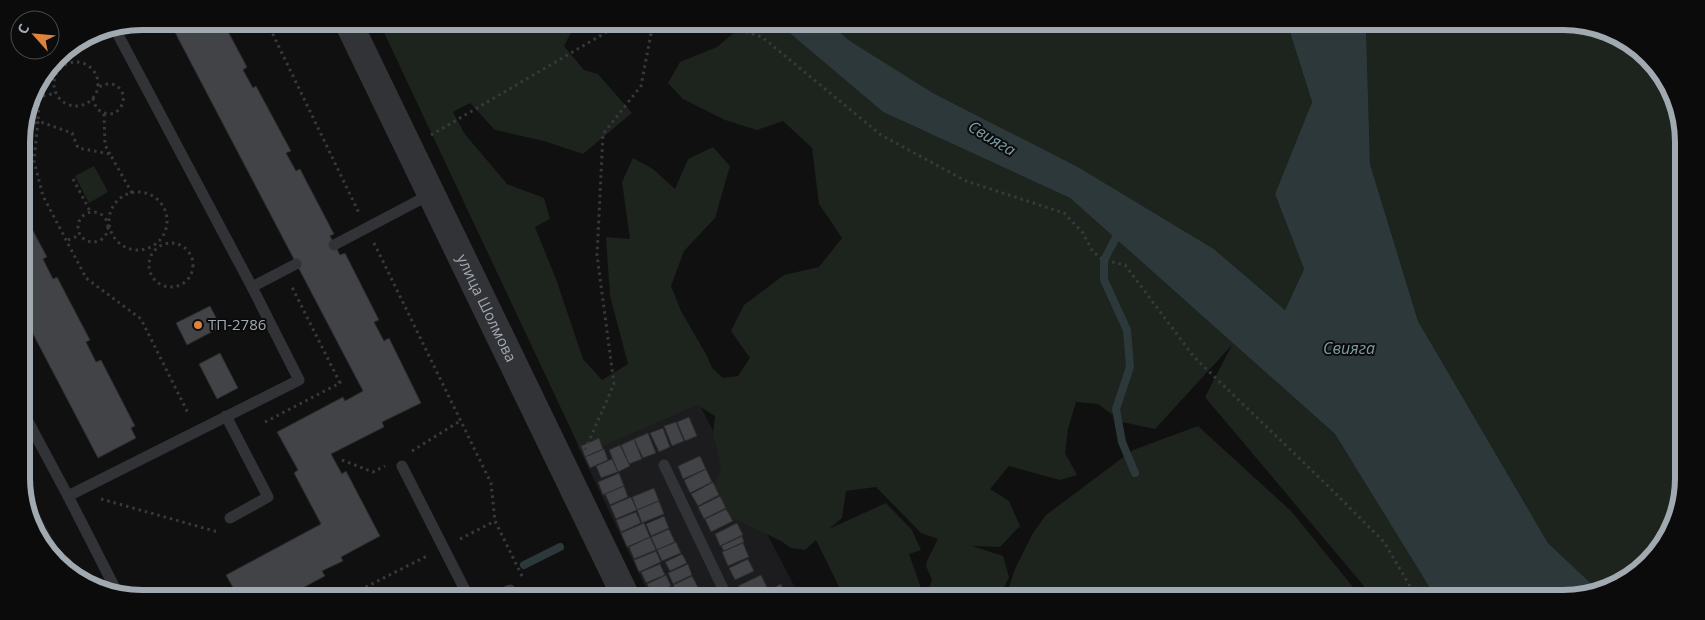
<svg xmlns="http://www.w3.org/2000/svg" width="1705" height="620" viewBox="0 0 1705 620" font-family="'Open Sans',sans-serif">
<rect width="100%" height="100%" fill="#101011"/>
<g fill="#1c1c1e">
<polygon points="696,398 788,574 799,595 649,595 577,444 600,434"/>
<polygon points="23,483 69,569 51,558 24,501"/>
</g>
<g fill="#1d231d">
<polygon points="379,22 576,23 564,46 584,70 598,74 632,113 583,154 544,141 495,130 470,103 453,112 464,133 507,184 544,198 550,219 535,227 556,279 583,359 602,380 628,364 610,296 606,237 630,239 622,182 633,158 653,169 675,189 688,159 713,147 730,166 715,218 684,251 671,286 681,311 707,356 712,368 723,378 738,376 750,358 731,331 744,305 784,275 819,267 842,238 819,204 812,148 783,121 757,130 725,120 683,99 668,83 680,62 717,47 744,24 779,24 883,112 1070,198 1335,434 1436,598 1374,598 1205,397 1232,345 1155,429 1122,422 1098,404 1076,402 1068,429 1065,453 1077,475 1060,480 1009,466 990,489 1009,501 1020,526 1000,547 972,546 1003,556 1009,577 1002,592 993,596 932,596 929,589 932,580 926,566 927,561 938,539 921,533 876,487 846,491 842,518 829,529 886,503 912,530 921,550 909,554 924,596 843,595 816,540 805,550 791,548 781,541 722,513 713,491 721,466 713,434 715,416 697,405 583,455"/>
<polygon points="830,24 1288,26 1312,102 1275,194 1304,269 1285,310 1214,249 1078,167 933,93 850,41"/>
<polygon points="1366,27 1602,28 1654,63 1683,126 1677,517 1637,574 1597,589 1548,543 1418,321 1370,164"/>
<polygon points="94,166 108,192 89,203 75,176"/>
<polygon points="1198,426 1291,511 1362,598 1006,596 1015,569 1033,533 1046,515 1133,450"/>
</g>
<polygon fill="#2d383a" points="779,24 830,24 850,41 933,93 1078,167 1214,249 1285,310 1304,269 1275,194 1312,102 1288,26 1366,27 1370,164 1418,321 1548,543 1597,589 1571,599 1436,598 1335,434 1070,198 883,112"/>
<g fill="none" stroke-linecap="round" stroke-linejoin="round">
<g stroke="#2d383a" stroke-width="8">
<polyline points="1120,230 1104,260 1104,280 1127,330 1130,367 1116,409 1122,442 1135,473"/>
<polyline points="524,565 560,547"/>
</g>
</g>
<g fill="#414347" stroke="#2a2b2d">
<polygon points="169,21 223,22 247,67 243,70 253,88 256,86 291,151 286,153 296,171 300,169 334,234 330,236 340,255 345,253 379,320 374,322 384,341 389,338 421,403 382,422 384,427 331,454 342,474 346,471 380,536 341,557 343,561 322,571 325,576 293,593 236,593 226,575 321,524 294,473 298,470 277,432 343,397 345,401 363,391"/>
<polygon points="22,210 47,257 43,259 53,279 57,277 90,340 86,342 96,362 101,360 135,426 131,428 136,438 98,458 22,313"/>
<polygon points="210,306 221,327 187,345 176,323"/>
<polygon points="220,353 238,388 217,399 199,364"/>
<polygon points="689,417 697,436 685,441 677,422"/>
<polygon points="676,422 684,441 672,446 664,426"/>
<polygon points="663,428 670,447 659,452 650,433"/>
<polygon points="648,433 656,453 643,458 634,439"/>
<polygon points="599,438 603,449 585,457 581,446"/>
<polygon points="634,439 642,459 629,464 621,445"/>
<polygon points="620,445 630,466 618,472 609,450"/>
<polygon points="604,449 608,460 590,468 585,457"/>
<polygon points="700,456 706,469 683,479 678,466"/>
<polygon points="612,459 618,472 601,478 596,466"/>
<polygon points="706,469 712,482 690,493 684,480"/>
<polygon points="619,473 624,486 603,495 598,482"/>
<polygon points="713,482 719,495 698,506 691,494"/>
<polygon points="624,486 628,497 610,505 605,494"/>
<polygon points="654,488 659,501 637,510 632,497"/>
<polygon points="720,496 726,508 704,519 698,507"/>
<polygon points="631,497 637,510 616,519 610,506"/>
<polygon points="659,501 664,514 642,523 637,510"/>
<polygon points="726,509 733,521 711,532 705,519"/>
<polygon points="636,512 641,523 621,532 616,520"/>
<polygon points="664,516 669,528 651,536 646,524"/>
<polygon points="644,523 650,537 627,547 621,533"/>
<polygon points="737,523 743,535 720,546 715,534"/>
<polygon points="669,529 675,542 657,550 651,537"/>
<polygon points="742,536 744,542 724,551 721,546"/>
<polygon points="650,537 656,550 634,559 629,547"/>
<polygon points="676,542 681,553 662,561 657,550"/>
<polygon points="743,543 749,557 728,566 722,552"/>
<polygon points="656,551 661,562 639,572 634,560"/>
<polygon points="682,554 687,563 670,571 665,562"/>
<polygon points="748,559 754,571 735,580 729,568"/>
<polygon points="660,564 665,575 646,583 641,572"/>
<polygon points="688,564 692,575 673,584 668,573"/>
<polygon points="666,575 671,586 652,595 647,584"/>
<polygon points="761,575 768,589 756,595 743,595 738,586"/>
<polygon points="692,576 698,587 678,595 673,585"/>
<polygon points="781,584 786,595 772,595 769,590"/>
<polygon points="672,587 675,595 656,595"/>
<polygon points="698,589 701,595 685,595"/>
<polygon points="767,591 770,595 758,595"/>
</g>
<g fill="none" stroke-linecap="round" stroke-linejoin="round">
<g stroke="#373a3d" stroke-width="3" stroke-dasharray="2.5 4" stroke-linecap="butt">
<polyline points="267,22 359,213"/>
<polyline points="721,24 762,37 881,135 966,181 1064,213 1083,233 1093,252 1104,260 1125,265 1194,357 1328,486 1384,542 1417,598"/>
<polyline points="60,54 65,65"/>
<circle cx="76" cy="84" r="22"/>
<path d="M 93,98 C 95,110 103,116 115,113 C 134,99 117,74 98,88"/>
<polyline points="104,114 105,145 110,154"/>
<polyline points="23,130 38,121 39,97 56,93"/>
<polyline points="431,135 622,23"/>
<polyline points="73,179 90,211"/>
<circle cx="138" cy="221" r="29"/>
<polyline points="132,193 110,154 78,148 72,133 38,121 34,161 43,196 86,278 141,319 189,415"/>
<circle cx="93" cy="227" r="15"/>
<polyline points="68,240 80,235"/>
<polyline points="374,243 491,483 495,521 522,576"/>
<circle cx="171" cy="265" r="22"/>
<polyline points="265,422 340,383 291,285"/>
<polyline points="585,450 614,384 597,255 603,134 641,86 653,23"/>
<polyline points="412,451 460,421"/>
<polyline points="342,460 373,472 385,466"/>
<polyline points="101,499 218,532"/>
<polyline points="460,539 495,521"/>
<polyline points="354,593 427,556"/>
</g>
<g stroke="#313336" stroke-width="11">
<polyline points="106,28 115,29 252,287 299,380 68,496 117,592"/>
<polyline points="334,245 431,194"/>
<polyline points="252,287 296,264"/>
<polyline points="23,412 68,496"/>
<polyline points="226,416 268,497 230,518"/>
<polyline points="664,465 726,595"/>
<polyline points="402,466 467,594"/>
<polyline points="502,594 510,590"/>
</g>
<path stroke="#313336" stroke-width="28" id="s1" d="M 348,22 L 625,595"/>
</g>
<circle fill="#de833b" stroke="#0b0b0c" stroke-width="2" cx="198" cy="325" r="5"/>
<g text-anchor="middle" stroke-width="4" stroke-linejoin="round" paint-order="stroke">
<g font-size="15" fill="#a2aab1" stroke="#0b0b0c">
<text dy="5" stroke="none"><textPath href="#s1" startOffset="318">улица Шолмова</textPath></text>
</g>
<g font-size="15" fill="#a2aab1" stroke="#0b0b0c" text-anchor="start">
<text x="208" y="330">ТП-2786</text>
</g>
<g font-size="16" font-style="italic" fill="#7c9ea9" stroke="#0b0b0c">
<text transform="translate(992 138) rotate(31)" y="6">Свияга</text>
<text x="1349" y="354">Свияга</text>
</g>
</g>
<path d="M0 0H1705V620H0ZM142 30H1563A112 112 0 0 1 1675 142V478A112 112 0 0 1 1563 590H142A112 112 0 0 1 30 478V142A112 112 0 0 1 142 30Z" fill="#0b0b0c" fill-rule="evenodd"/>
<path fill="none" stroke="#a2aab1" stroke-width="6" d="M142 30H1563A112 112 0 0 1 1675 142V478A112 112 0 0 1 1563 590H142A112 112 0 0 1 30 478V142A112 112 0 0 1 142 30Z"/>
<g transform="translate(35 35) rotate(297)"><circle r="24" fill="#0b0b0c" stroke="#474b4e"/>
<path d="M0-4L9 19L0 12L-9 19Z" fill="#de833b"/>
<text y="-8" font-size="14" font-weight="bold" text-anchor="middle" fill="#a2aab1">С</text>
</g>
</svg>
